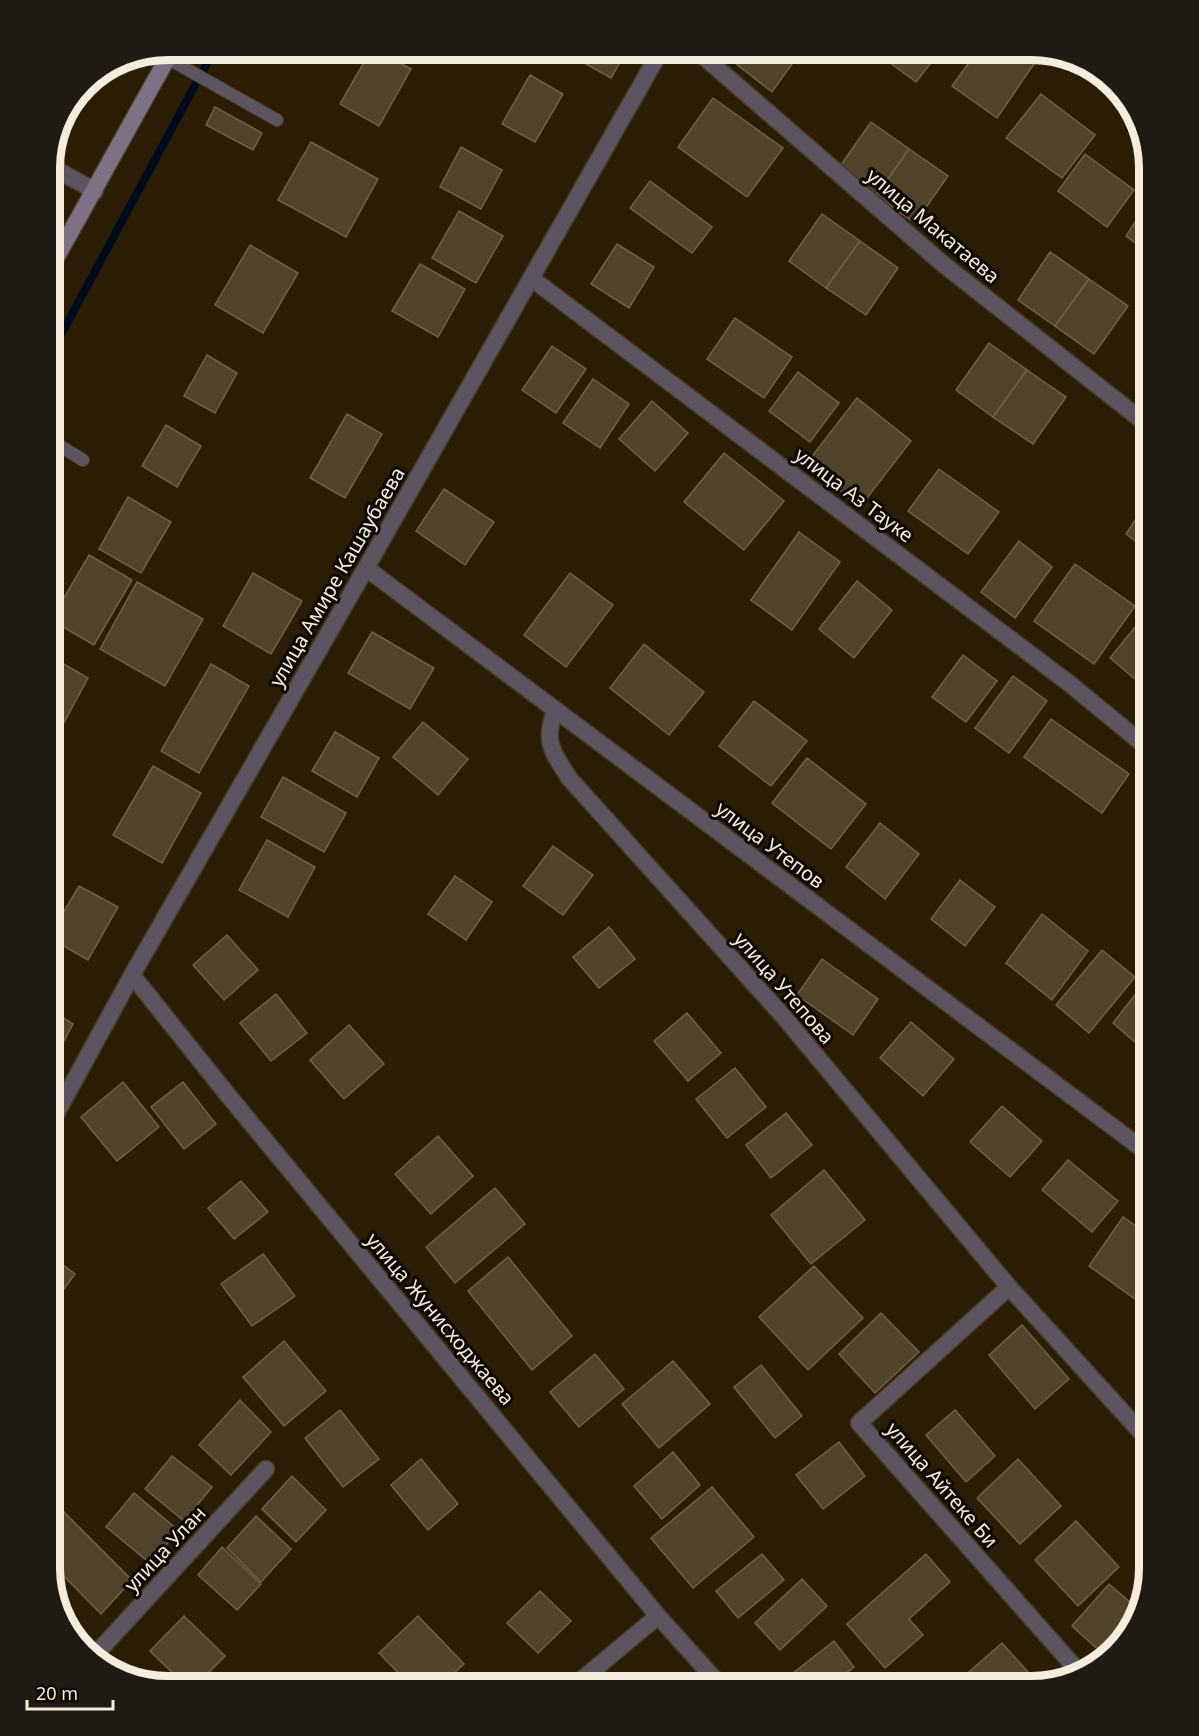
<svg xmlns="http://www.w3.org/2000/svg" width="1199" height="1736" viewBox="0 0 1199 1736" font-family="'Noto Sans',sans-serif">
<rect width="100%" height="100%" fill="#2a1d04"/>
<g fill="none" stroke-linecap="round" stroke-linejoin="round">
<polyline stroke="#000a1d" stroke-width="8" points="50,355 214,50"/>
</g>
<g fill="#504329" stroke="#706247" stroke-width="1.5">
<polygon points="371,50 376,50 411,69 379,126 340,104"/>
<polygon points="561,50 627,50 611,78"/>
<polygon points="735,50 802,50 772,92 729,58"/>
<polygon points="873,50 941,50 916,82"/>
<polygon points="978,50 1014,50 1034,64 997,118 952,86"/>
<polygon points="530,75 563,94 535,142 502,124"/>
<polygon points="1041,94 1095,135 1062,178 1006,138"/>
<polygon points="713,98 783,148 747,197 678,147"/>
<polygon points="215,107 262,133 253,150 206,125"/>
<polygon points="871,122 909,149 876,196 838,169"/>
<polygon points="311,142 378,179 346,237 278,200"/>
<polygon points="461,147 502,170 481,209 440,187"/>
<polygon points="909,149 948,176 915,223 876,196"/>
<polygon points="1085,154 1134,190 1107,227 1058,191"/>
<polygon points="650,181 712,227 692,253 630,208"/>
<polygon points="1149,201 1149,253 1126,236"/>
<polygon points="459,211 503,236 476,283 432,258"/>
<polygon points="822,214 860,241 826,288 789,261"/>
<polygon points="860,241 898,268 866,315 826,288"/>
<polygon points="617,244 654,267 629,308 591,284"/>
<polygon points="250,245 298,273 263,333 215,305"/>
<polygon points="1050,252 1089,279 1055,326 1018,300"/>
<polygon points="420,264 465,289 438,337 392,311"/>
<polygon points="1089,279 1128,306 1094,354 1055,326"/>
<polygon points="735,318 792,357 764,398 707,359"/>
<polygon points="989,343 1027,370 993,417 956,390"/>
<polygon points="552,346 586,369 556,413 522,390"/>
<polygon points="207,355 237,373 215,413 184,396"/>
<polygon points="1027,370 1066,397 1033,444 993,417"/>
<polygon points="798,372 839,403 810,442 769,411"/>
<polygon points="593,379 629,404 600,448 563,423"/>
<polygon points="857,398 911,441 860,507 806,464"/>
<polygon points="652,401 688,433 655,471 619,439"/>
<polygon points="347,414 382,434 345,498 310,478"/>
<polygon points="166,425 201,446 177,487 142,466"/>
<polygon points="724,453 784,501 744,550 684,502"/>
<polygon points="939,469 999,512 968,554 908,511"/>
<polygon points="444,489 494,522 465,565 416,531"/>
<polygon points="128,497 171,522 141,573 99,549"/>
<polygon points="1149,499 1149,551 1126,534"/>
<polygon points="799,532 840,562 792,630 751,600"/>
<polygon points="1019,541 1052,567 1015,618 981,592"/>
<polygon points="89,555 132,580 94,645 51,620"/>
<polygon points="1075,564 1135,606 1094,664 1034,621"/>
<polygon points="253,573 302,601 271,654 223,626"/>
<polygon points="570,573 613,605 566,667 524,635"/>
<polygon points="857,581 892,610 854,658 819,629"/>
<polygon points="137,582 203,619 165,686 100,649"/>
<polygon points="1149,610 1149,691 1110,658"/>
<polygon points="372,632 434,668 410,709 348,673"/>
<polygon points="644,644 704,692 669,735 610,688"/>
<polygon points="963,655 997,681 966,722 932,697"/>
<polygon points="50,656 88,678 60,730 50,724"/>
<polygon points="211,664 249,686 199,773 161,751"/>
<polygon points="1013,676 1047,701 1009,753 975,728"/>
<polygon points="754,701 807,741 771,786 719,746"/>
<polygon points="1051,719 1129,774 1102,813 1024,757"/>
<polygon points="423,722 468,759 438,795 393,757"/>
<polygon points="335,732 379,758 357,797 312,771"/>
<polygon points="807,758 866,804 831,849 772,803"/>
<polygon points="153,766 201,793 162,863 113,835"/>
<polygon points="283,777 346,813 324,852 261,817"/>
<polygon points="880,823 919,854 885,899 846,867"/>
<polygon points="267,840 315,867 288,917 239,890"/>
<polygon points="553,846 593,875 563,915 523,886"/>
<polygon points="455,876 492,902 466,940 428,914"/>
<polygon points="960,880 995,907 965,946 931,919"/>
<polygon points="79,886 118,907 88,960 50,938 50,935"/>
<polygon points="1042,914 1088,951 1052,1000 1006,963"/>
<polygon points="609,927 635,959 599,988 573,957"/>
<polygon points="227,935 258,970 224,1000 193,965"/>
<polygon points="1102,950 1135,977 1089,1033 1056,1005"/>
<polygon points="822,959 878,999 853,1035 797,995"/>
<polygon points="1149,977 1149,1045 1145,1051 1113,1023"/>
<polygon points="276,994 307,1033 271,1061 240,1023"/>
<polygon points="50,1009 73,1024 50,1067"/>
<polygon points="687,1013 721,1053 688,1081 654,1041"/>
<polygon points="911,1022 954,1059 923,1096 880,1058"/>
<polygon points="349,1025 384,1064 344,1099 310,1060"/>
<polygon points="735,1068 766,1107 727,1138 696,1099"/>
<polygon points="123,1082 159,1127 117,1161 81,1117"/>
<polygon points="183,1082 216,1124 184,1149 151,1107"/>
<polygon points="1002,1106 1042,1141 1010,1177 970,1142"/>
<polygon points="786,1113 812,1145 771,1178 746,1145"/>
<polygon points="438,1136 473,1176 431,1214 395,1174"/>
<polygon points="1068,1160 1118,1201 1092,1232 1042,1190"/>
<polygon points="824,1170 865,1220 811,1264 771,1215"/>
<polygon points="241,1181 268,1212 234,1239 208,1208"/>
<polygon points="495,1188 525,1224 455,1283 426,1247"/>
<polygon points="1123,1217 1149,1235 1149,1309 1089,1266"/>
<polygon points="263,1254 295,1296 252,1326 221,1284"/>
<polygon points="50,1255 75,1274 50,1308"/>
<polygon points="508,1257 572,1336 532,1370 468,1291"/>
<polygon points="814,1266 863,1318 808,1370 759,1317"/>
<polygon points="881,1313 919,1352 875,1393 839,1354"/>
<polygon points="1022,1325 1069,1379 1035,1409 989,1355"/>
<polygon points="284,1341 326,1391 284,1426 243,1377"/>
<polygon points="595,1354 624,1389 579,1427 550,1392"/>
<polygon points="673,1361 710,1404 659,1448 622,1404"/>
<polygon points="761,1365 802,1416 775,1438 734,1387"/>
<polygon points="240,1400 271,1432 231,1475 199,1445"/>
<polygon points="340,1410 379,1459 343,1487 305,1438"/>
<polygon points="955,1410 995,1456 966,1482 926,1435"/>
<polygon points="839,1442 865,1476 823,1509 796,1475"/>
<polygon points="673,1452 700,1485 662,1519 634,1486"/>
<polygon points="172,1456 212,1487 184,1521 145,1489"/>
<polygon points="421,1459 458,1504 428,1530 391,1485"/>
<polygon points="1018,1459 1061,1506 1020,1544 977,1498"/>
<polygon points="292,1476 326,1510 296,1542 262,1509"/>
<polygon points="712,1487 754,1537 693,1588 651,1538"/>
<polygon points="134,1493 178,1530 151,1564 106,1527"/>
<polygon points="55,1503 132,1580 101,1614 50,1562 50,1509"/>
<polygon points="256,1516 291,1549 261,1582 227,1548"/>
<polygon points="1076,1521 1119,1567 1078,1606 1035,1560"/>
<polygon points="222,1547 261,1584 237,1610 198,1575"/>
<polygon points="762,1554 784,1580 738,1618 716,1591"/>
<polygon points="926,1554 950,1582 909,1619 923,1635 885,1668 847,1624"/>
<polygon points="802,1579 827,1606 780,1650 755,1623"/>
<polygon points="1109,1584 1138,1609 1137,1615 1103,1654 1072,1626"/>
<polygon points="540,1591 571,1621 538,1653 507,1623"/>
<polygon points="184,1616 225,1656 195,1686 186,1686 150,1651"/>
<polygon points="418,1616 464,1664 440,1686 411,1686 379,1653"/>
<polygon points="834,1641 854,1667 829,1686 789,1686 784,1680"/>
<polygon points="1002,1643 1037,1682 1033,1686 983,1686 969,1672"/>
</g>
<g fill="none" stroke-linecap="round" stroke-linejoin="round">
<g stroke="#463a22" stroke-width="14">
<g id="service">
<polyline points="167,58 277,120"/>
<polyline points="50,440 83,460"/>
</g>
</g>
<g stroke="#463a22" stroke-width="19">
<g id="minor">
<polyline points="696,50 943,264 1149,426"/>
<polyline points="50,166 95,191"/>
<polyline points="531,278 1070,684 1149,749"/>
<polyline points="366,568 1149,1154"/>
<path d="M 555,711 C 543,743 553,752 569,778 L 783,1016 L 1009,1287 L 1149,1441"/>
<polyline points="132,975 227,1094 658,1616 721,1686"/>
<polyline points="50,1125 132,975 366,568 661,50"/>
<polyline points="1009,1287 859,1423 1080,1673"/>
<polyline points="94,1656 266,1469"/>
<polyline points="574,1686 658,1616"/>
</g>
</g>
<g stroke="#463a22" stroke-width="19">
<polyline id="secondary" points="50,269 172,50"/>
</g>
<use href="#service" stroke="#5c5460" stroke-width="12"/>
<use href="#minor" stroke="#5c5460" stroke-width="16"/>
<use href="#secondary" stroke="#7f7185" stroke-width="16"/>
</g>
<g text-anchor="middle" stroke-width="6" stroke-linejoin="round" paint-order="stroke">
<g font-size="20" fill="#f4ecdd" stroke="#0e0802">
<text transform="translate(933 226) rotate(40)" y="7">улица Макатаева</text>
<text transform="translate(854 495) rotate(37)" y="7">улица Аз Тауке</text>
<text transform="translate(337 577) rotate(-60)" y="7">улица Амире Кашаубаева</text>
<text transform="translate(770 845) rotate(37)" y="7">улица Утепов</text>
<text transform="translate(784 988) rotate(49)" y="7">улица Утепова</text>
<text transform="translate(440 1319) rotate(50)" y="7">улица Жунисходжаева</text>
<text transform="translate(942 1485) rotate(49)" y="7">улица Айтеке Би</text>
<text transform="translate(165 1549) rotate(-47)" y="7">улица Улан</text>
</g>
</g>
<path d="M0 0H1199V1736H0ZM168 60H1031A108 108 0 0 1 1139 168V1568A108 108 0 0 1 1031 1676H168A108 108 0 0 1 60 1568V168A108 108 0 0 1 168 60Z" fill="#201a14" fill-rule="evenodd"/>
<path fill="none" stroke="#f4ecdd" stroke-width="8" d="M168 60H1031A108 108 0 0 1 1139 168V1568A108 108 0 0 1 1031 1676H168A108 108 0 0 1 60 1568V168A108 108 0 0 1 168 60Z"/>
<path d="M27 1700v9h86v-9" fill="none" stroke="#f4ecdd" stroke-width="3"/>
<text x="36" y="1700" font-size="18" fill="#f4ecdd" stroke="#0e0802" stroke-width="4.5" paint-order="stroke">20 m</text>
</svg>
